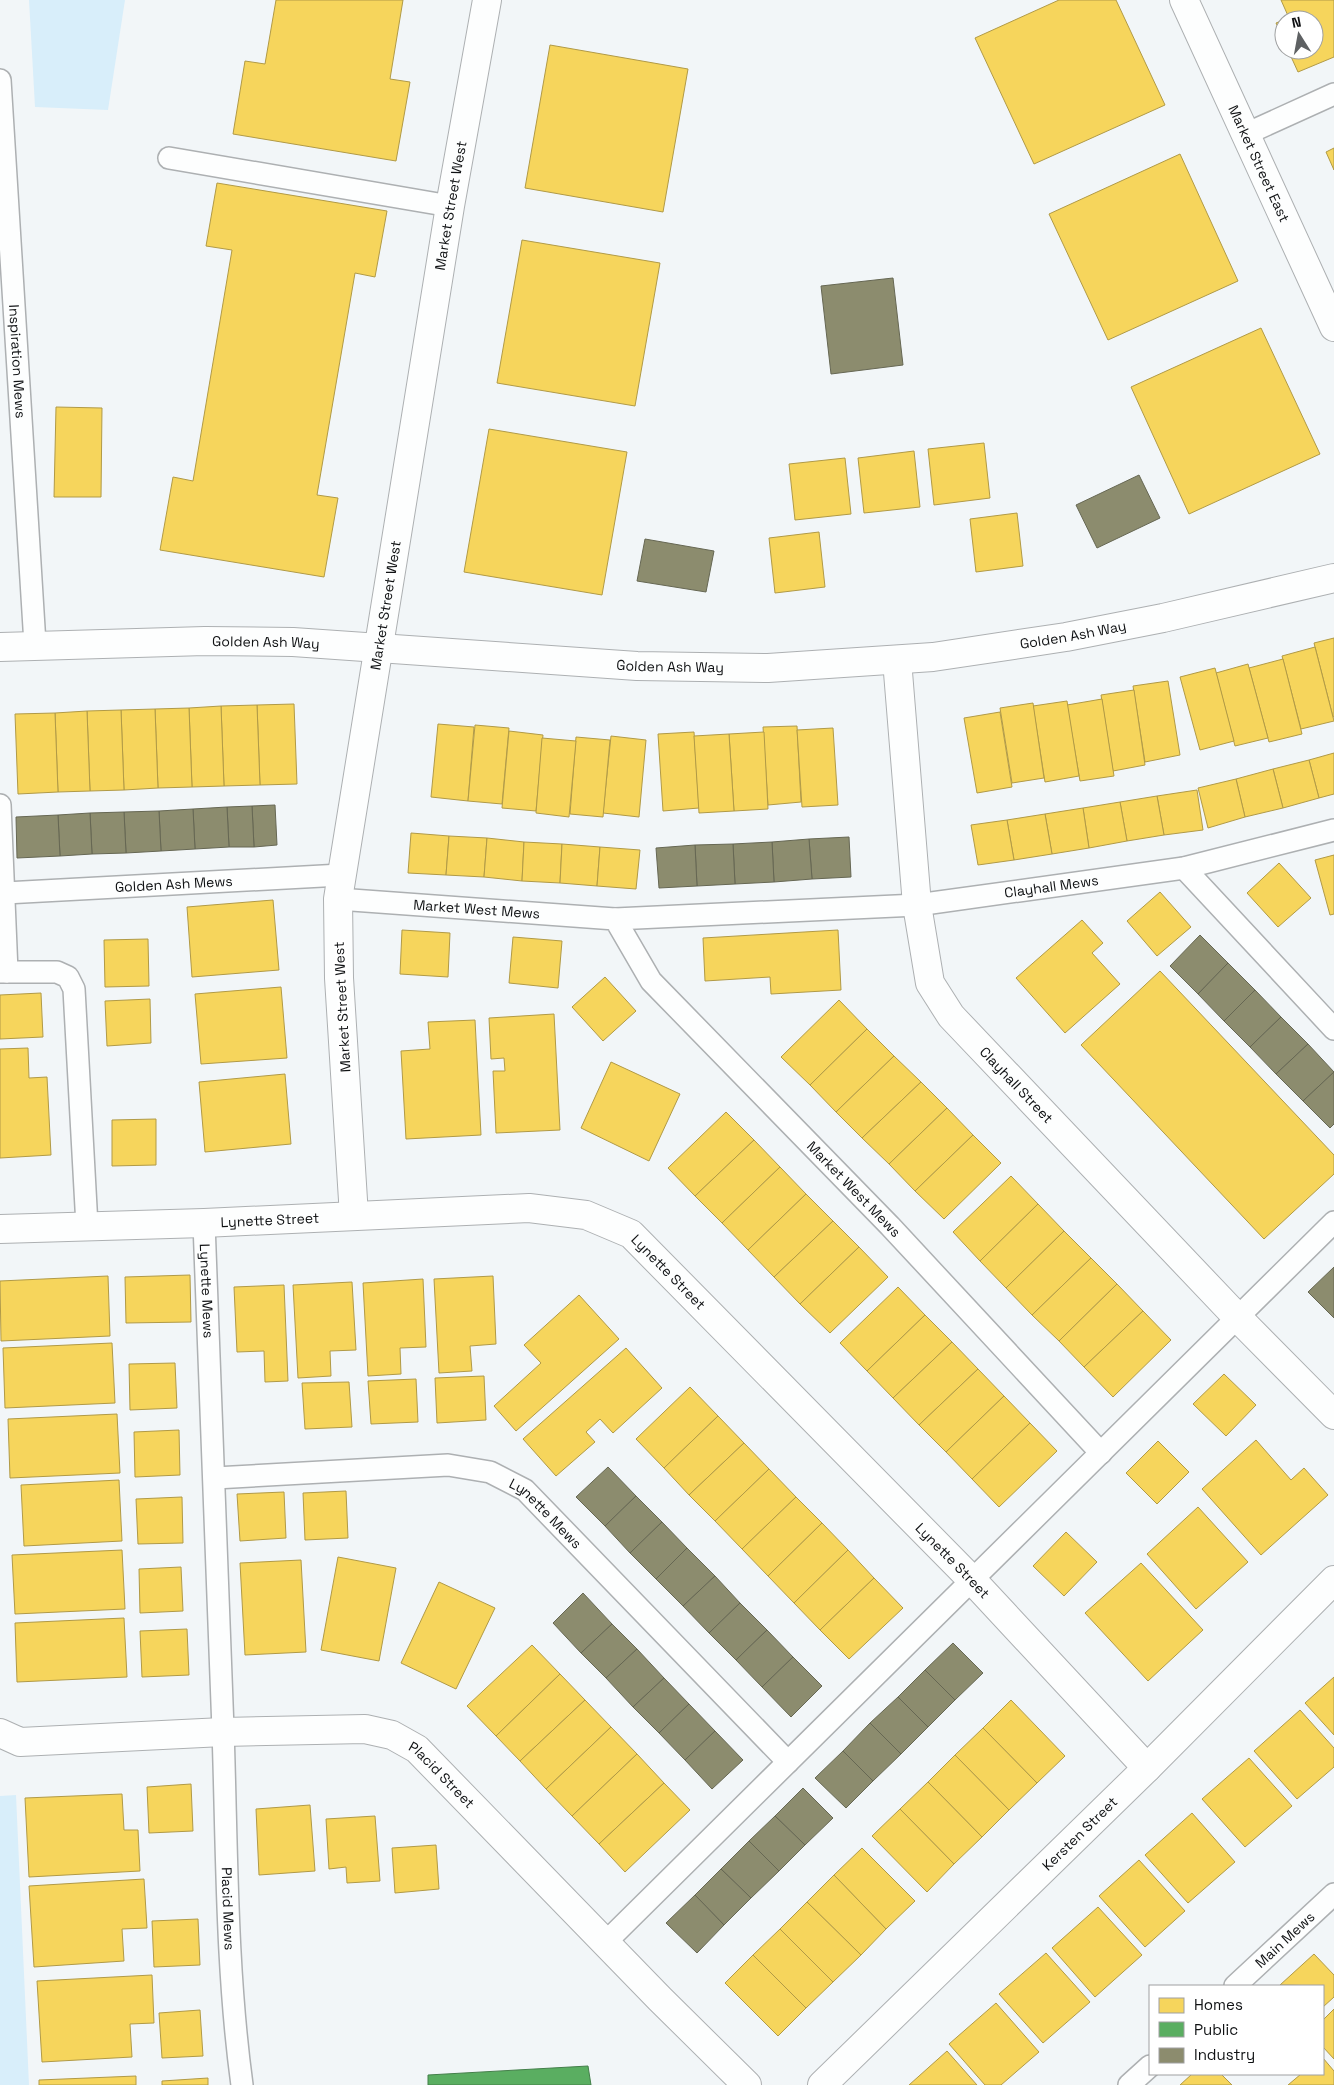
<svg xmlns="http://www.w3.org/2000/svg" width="1334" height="2085" viewBox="0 0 1334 2085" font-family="'Space Grotesk',sans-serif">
<rect width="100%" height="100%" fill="#f2f6f8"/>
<g fill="#d8eefa">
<polygon points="29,0 125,0 108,110 35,107"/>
<polygon points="16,1795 29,2085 0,2085 0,1796"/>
</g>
<g fill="#f6d55c" stroke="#b19a46">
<polygon points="276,0 403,0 390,79 410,82 396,161 233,134 245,61 265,64"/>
<polygon points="1059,0 1116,0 1165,105 1034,164 975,38"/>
<polygon points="1281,0 1334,0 1334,57 1298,72 1288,50 1314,50 1314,20 1284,20 1284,40 1276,23 1289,18"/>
<polygon points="550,45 688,69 663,212 525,188"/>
<polygon points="1334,148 1334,170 1326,152"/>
<polygon points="1180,154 1238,281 1108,340 1049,214"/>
<polygon points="217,183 387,211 375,277 355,273 317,495 338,498 324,577 160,550 173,477 193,481 232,250 206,246"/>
<polygon points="522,240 660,263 635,406 497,383"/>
<polygon points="1261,328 1320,454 1189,514 1131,387"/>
<polygon points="56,407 102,408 101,497 54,497"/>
<polygon points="489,429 627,452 602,595 464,572"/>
<polygon points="984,443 990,498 934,505 928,449"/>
<polygon points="914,451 920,507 864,513 858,458"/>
<polygon points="845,458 851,514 795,520 789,464"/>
<polygon points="1017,513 1023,566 976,572 970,519"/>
<polygon points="819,532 825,587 775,593 769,538"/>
<polygon points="1334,638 1334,717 1333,717 1314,643"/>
<polygon points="1315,647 1334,721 1301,729 1282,656"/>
<polygon points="1283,659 1302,734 1269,742 1249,668"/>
<polygon points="1248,664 1268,738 1235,746 1216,673"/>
<polygon points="1215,668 1234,741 1200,750 1180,677"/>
<polygon points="1168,681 1180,755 1145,762 1133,686"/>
<polygon points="1134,690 1145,765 1113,771 1101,695"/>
<polygon points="1102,699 1114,776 1080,781 1067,705"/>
<polygon points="1067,701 1079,776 1045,782 1033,706"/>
<polygon points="1033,703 1044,778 1012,783 1000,708"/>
<polygon points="294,704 297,784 260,785 257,705"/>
<polygon points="257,705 260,785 224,786 221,706"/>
<polygon points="221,706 224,786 192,787 189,708"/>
<polygon points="189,708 192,787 158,788 155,709"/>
<polygon points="155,709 158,788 124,790 121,710"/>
<polygon points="121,710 124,790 90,791 87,711"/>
<polygon points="87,711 90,791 58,792 55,713"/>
<polygon points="1000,712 1012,787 977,793 964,718"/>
<polygon points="55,713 58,792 18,794 15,714"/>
<polygon points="438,724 474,727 468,801 431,797"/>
<polygon points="475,725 509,728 502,804 468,801"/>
<polygon points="797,726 801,802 768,805 763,727"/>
<polygon points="833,728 838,805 802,807 797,730"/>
<polygon points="509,731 543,735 536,811 502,808"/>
<polygon points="694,732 699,808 663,811 658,734"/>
<polygon points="764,732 768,809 734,811 729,734"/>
<polygon points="729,734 734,811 699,813 694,736"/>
<polygon points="611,736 646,740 639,817 603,813"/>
<polygon points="576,737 610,740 603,817 570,814"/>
<polygon points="542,738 576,741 569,817 536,813"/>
<polygon points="1334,753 1334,794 1319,798 1309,760"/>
<polygon points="1309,760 1319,798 1283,808 1273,769"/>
<polygon points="1273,769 1283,808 1245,817 1236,779"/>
<polygon points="1236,779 1245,817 1208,828 1198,788"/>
<polygon points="1197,790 1203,830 1164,835 1157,796"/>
<polygon points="1157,796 1164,835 1127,841 1120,802"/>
<polygon points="1120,802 1127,841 1089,848 1083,808"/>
<polygon points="1083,808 1089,848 1052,854 1045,814"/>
<polygon points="1045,814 1052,854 1014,860 1007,820"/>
<polygon points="1007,820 1014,860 978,865 971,825"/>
<polygon points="411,833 449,836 446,875 408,873"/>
<polygon points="449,836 487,838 484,877 446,875"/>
<polygon points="487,838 524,842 522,881 484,877"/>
<polygon points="524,842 562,844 560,883 522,881"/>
<polygon points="562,844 600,847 597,886 560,883"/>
<polygon points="600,847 640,850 636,889 597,886"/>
<polygon points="1334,855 1334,914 1330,915 1315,860"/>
<polygon points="1279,863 1311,898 1278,927 1247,893"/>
<polygon points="1160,892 1191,927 1157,956 1127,921"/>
<polygon points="273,900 279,970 192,977 187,907"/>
<polygon points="1082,920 1103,943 1092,953 1120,984 1065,1033 1016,978"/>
<polygon points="402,930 450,933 448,977 400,974"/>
<polygon points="838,930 841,990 771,994 770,977 705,981 703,938"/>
<polygon points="513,937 562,941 558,988 509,983"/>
<polygon points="148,939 149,986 105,987 104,940"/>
<polygon points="1160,971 1334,1155 1334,1174 1264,1239 1081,1045"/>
<polygon points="605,977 636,1011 603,1041 572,1007"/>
<polygon points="281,987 287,1058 201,1064 195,994"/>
<polygon points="41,993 43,1037 0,1039 0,995"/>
<polygon points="150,999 151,1043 107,1046 105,1001"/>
<polygon points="839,1000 867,1029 810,1085 781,1057"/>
<polygon points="554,1014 560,1130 496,1133 493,1071 505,1071 504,1058 491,1059 489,1018"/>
<polygon points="475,1020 481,1135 406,1139 401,1051 430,1049 428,1022"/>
<polygon points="867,1029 894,1056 836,1112 810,1085"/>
<polygon points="28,1048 29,1078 47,1077 51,1155 0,1158 0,1049"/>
<polygon points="894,1056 921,1082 862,1138 836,1112"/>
<polygon points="611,1062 680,1094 649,1161 581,1128"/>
<polygon points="285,1074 291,1144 205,1152 199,1082"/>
<polygon points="921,1082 947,1108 889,1164 862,1138"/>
<polygon points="947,1108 973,1135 915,1191 889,1164"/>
<polygon points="726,1112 754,1140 695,1196 668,1168"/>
<polygon points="156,1119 156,1165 112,1166 112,1120"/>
<polygon points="973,1135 1001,1163 944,1219 915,1191"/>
<polygon points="754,1140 780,1167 722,1223 695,1196"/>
<polygon points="780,1167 806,1194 748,1250 722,1223"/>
<polygon points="1011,1176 1038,1204 980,1261 953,1232"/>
<polygon points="806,1194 833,1221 774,1277 748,1250"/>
<polygon points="1038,1204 1064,1231 1006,1288 980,1261"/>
<polygon points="833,1221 859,1247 800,1304 774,1277"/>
<polygon points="1064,1231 1091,1258 1032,1315 1006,1288"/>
<polygon points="859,1247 888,1277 830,1333 800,1304"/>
<polygon points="1091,1258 1117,1284 1059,1341 1032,1315"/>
<polygon points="190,1275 191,1322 126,1323 125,1277"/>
<polygon points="108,1276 110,1336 1,1341 0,1281"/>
<polygon points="493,1276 496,1344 470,1346 472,1371 439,1373 434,1279"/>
<polygon points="423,1279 426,1347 400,1348 401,1374 368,1376 363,1283"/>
<polygon points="352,1282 356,1350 330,1351 331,1376 298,1378 293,1285"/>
<polygon points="1117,1284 1143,1311 1084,1367 1059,1341"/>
<polygon points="284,1285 288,1381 265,1382 264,1351 237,1352 234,1287"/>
<polygon points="898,1287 925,1315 867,1371 840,1343"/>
<polygon points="579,1295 619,1339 516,1431 494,1406 541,1363 524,1345"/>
<polygon points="1143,1311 1171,1340 1113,1397 1084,1367"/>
<polygon points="925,1315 952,1342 893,1398 867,1371"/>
<polygon points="952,1342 978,1369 919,1425 893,1398"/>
<polygon points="112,1343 115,1403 5,1408 3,1348"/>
<polygon points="626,1348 662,1388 613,1433 600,1419 586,1432 595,1442 556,1476 523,1439"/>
<polygon points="175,1363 177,1408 130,1410 129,1364"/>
<polygon points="978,1369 1004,1396 946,1452 919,1425"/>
<polygon points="1224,1374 1256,1405 1226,1436 1193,1404"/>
<polygon points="484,1376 486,1420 437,1423 435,1378"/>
<polygon points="416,1379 418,1422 371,1424 368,1381"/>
<polygon points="349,1382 352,1427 305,1429 302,1383"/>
<polygon points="690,1387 718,1416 664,1468 636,1439"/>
<polygon points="1004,1396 1030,1423 972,1479 946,1452"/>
<polygon points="117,1414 120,1473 10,1478 8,1419"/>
<polygon points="718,1416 744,1443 689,1495 664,1468"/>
<polygon points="1030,1423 1057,1451 999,1507 972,1479"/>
<polygon points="179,1430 180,1475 135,1477 134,1432"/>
<polygon points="1256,1440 1291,1480 1304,1468 1328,1495 1261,1555 1202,1489"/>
<polygon points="1158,1441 1189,1472 1157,1504 1126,1473"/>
<polygon points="744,1443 769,1469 715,1521 689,1495"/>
<polygon points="769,1469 796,1497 742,1549 715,1521"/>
<polygon points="119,1480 122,1541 24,1546 21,1485"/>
<polygon points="346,1491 348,1538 305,1540 303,1493"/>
<polygon points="284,1492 286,1538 240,1541 237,1494"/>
<polygon points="182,1497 183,1543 138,1544 136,1499"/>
<polygon points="796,1497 822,1523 768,1576 742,1549"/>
<polygon points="1198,1507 1248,1562 1196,1609 1147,1554"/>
<polygon points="822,1523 848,1550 794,1603 768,1576"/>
<polygon points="1066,1532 1097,1562 1064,1596 1033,1566"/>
<polygon points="122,1550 125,1609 15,1614 12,1555"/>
<polygon points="848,1550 874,1578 820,1630 794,1603"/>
<polygon points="338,1557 396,1568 379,1661 321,1650"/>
<polygon points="301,1560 306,1652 245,1655 240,1563"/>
<polygon points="1141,1563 1203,1630 1148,1681 1085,1613"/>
<polygon points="181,1567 183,1611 140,1613 139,1569"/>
<polygon points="874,1578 903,1608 849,1659 820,1630"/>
<polygon points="439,1582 495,1608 456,1689 401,1663"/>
<polygon points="124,1618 127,1677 17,1682 15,1623"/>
<polygon points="187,1629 189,1675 142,1677 140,1631"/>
<polygon points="532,1645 560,1674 496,1736 467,1706"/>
<polygon points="560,1674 585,1700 520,1761 496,1736"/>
<polygon points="1334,1677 1334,1735 1305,1703"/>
<polygon points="585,1700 611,1727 546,1789 520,1761"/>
<polygon points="1011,1700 1065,1756 1037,1783 983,1728"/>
<polygon points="1300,1710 1334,1748 1334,1767 1297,1799 1254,1751"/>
<polygon points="611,1727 637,1754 572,1816 546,1789"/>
<polygon points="983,1728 1037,1783 1009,1810 955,1755"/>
<polygon points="637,1754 664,1783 599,1844 572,1816"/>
<polygon points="955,1755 1009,1810 982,1837 928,1782"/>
<polygon points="1249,1758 1292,1806 1245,1847 1202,1799"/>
<polygon points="928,1782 982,1837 954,1864 900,1809"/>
<polygon points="664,1783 690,1810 625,1872 599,1844"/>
<polygon points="191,1784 193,1831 149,1833 147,1787"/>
<polygon points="122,1794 124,1830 138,1830 140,1871 29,1877 25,1798"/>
<polygon points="310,1805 315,1871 259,1875 256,1809"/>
<polygon points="900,1809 954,1864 927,1892 872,1836"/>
<polygon points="1192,1813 1235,1862 1188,1903 1145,1855"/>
<polygon points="375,1816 380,1881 347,1883 346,1867 329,1869 326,1819"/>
<polygon points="436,1845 439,1889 395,1893 392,1848"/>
<polygon points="862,1848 915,1901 886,1929 834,1875"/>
<polygon points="1139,1860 1185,1911 1145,1947 1099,1896"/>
<polygon points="834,1875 886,1929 861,1955 807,1902"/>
<polygon points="144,1879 147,1928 122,1929 124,1961 34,1967 29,1886"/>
<polygon points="807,1902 861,1955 833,1982 780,1929"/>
<polygon points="1098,1907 1142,1955 1095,1997 1052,1948"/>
<polygon points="198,1919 200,1965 154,1967 152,1921"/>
<polygon points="780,1929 833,1982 806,2008 753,1955"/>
<polygon points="1046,1953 1090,2002 1043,2043 999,1994"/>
<polygon points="1314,1954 1334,1975 1334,1997 1323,2007 1323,1986 1280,1985"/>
<polygon points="753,1955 806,2008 778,2036 725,1983"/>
<polygon points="152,1975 154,2023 130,2024 132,2057 42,2062 37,1981"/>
<polygon points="996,2003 1039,2052 1001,2085 985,2085 949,2044"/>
<polygon points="1334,2009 1334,2059 1323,2047 1323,2020"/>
<polygon points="200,2010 203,2056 162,2058 159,2013"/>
<polygon points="947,2051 977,2085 909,2085"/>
<polygon points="1323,2058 1334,2071 1334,2085 1288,2085 1301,2074 1323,2074"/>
<polygon points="1192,2074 1221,2074 1232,2085 1180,2085"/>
<polygon points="136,2076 136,2085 39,2085 39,2080"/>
<polygon points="208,2078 208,2085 162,2085 162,2081"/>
</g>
<polygon fill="#5aae61" stroke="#447f4a" points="588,2066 591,2085 428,2085 428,2075"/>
<g fill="#8c8c6e" stroke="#666753">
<polygon points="893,278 903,365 831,374 821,286"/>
<polygon points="1139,475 1160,518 1097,548 1076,505"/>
<polygon points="645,539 714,551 706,592 637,581"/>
<polygon points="275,805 277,845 254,847 252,806"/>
<polygon points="252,806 254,847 229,847 227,807"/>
<polygon points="227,807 229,847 195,849 193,809"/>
<polygon points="193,809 195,849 161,851 159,811"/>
<polygon points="159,811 161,851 126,853 124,812"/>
<polygon points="124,812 126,853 92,854 90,813"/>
<polygon points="90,813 92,854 60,856 58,815"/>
<polygon points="58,815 60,856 17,858 16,817"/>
<polygon points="849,837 851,877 812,879 809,839"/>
<polygon points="809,839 812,879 774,882 772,842"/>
<polygon points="772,842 774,882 735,884 733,844"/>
<polygon points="733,844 735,884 697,886 695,845"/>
<polygon points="695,845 697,886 659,888 656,848"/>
<polygon points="1200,935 1228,963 1198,994 1170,966"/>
<polygon points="1228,963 1255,990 1224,1021 1198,994"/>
<polygon points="1255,990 1281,1017 1250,1047 1224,1021"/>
<polygon points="1281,1017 1308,1044 1276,1074 1250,1047"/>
<polygon points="1308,1044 1334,1072 1303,1101 1276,1074"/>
<polygon points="1334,1072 1334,1124 1330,1128 1303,1101"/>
<polygon points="1334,1267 1334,1318 1308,1292"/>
<polygon points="608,1467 636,1496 605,1526 576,1497"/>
<polygon points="636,1496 662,1522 630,1553 605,1526"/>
<polygon points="662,1522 687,1548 656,1579 630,1553"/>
<polygon points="687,1548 715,1576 683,1606 656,1579"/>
<polygon points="715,1576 740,1603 709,1633 683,1606"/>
<polygon points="583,1593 612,1624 581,1653 553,1623"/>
<polygon points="740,1603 767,1630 736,1660 709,1633"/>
<polygon points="612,1624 637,1649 606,1678 581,1653"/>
<polygon points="767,1630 793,1657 762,1687 736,1660"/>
<polygon points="953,1643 983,1673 955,1700 925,1670"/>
<polygon points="637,1649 664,1678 633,1707 606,1678"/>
<polygon points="793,1657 822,1686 791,1717 762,1687"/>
<polygon points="925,1670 955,1700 928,1727 898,1697"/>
<polygon points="664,1678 689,1704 659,1733 633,1707"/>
<polygon points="898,1697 928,1727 901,1754 870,1723"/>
<polygon points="689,1704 715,1731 685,1760 659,1733"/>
<polygon points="870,1723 901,1754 873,1781 843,1751"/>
<polygon points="715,1731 743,1760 712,1789 685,1760"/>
<polygon points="843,1751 873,1781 846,1808 815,1778"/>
<polygon points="803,1788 833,1818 805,1845 775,1816"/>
<polygon points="775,1816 805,1845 779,1871 749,1841"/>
<polygon points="749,1841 779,1871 751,1898 721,1869"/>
<polygon points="721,1869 751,1898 724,1925 695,1895"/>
<polygon points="695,1895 724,1925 697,1953 666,1923"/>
</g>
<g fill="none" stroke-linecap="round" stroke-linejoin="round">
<g stroke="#adb0b2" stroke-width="24">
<g id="service">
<path id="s1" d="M 0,80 L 35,644"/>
<polyline points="1246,134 1334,94"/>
<polyline points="169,158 450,206"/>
<polyline points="0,805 7,972"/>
<polyline points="1184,868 1334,1029"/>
<path id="s2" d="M 5,893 L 341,875"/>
<path id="s3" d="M 338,899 L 615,919 L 651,981 L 890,1226 L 1101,1453"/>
<path id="s4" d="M 615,919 L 917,905 L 1184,868 L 1334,830"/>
<polyline points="0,972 57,972 68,977 74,989 87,1226"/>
<path id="s5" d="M 204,1223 C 211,1392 218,1561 223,1730 C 227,1848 226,1968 242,2085"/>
<path id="s6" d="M 215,1478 L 448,1465 L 490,1472 L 525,1490 L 788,1762"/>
<polyline points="606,1942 1334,1222"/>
<path id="s7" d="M 1235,1986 L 1334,1894"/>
<polyline points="1129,2085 1150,2066"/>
</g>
</g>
<g stroke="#adb0b2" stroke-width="30">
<g id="minor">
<path id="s8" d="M 1184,0 L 1334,327"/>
<path id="s9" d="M 0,647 L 205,641 L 293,642 L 637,666 L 768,668 L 933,657 L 1066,637 L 1163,618 L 1334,578"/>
<path id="s10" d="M 897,660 L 917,905 L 930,983 L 951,1016 L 1238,1318 L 1334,1415"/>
<path id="s11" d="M 354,1216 L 339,978 L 338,899 L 450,206 L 487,0"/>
<path id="s12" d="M 0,1229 L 204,1223 L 529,1208 L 586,1215 L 631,1234 L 973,1581 L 1147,1768"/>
<path id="s13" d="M 0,1733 L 20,1742 L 223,1732 L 365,1729 L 392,1735 L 417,1749 L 660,1999 L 747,2085"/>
<path id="s14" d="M 822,2085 L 1147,1768 L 1334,1580"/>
</g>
</g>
<use href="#service" stroke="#fdfefe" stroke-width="21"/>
<use href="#minor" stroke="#fdfefe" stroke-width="28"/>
</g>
<g text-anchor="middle" stroke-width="5" stroke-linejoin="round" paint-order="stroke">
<g font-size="14" fill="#0f1113" stroke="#fff">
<text dy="5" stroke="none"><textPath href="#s8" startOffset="180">Market Street East</textPath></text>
<text dy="5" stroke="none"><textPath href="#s11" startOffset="1020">Market Street West</textPath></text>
<text dy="5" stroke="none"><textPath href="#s1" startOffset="282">Inspiration Mews</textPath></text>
<text dy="5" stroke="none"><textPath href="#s11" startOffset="615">Market Street West</textPath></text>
<text dy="5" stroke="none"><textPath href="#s9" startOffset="1076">Golden Ash Way</textPath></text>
<text dy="5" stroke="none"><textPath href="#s9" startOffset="266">Golden Ash Way</textPath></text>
<text dy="5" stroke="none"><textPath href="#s9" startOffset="671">Golden Ash Way</textPath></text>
<text dy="5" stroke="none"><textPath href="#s2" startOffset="169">Golden Ash Mews</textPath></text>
<text dy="5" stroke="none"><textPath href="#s4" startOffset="438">Clayhall Mews</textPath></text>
<text dy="5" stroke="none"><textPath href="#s3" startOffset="139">Market West Mews</textPath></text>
<text transform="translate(342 1007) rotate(-93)" y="5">Market Street West</text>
<text dy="5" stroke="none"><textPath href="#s10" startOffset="459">Clayhall Street</textPath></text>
<text dy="5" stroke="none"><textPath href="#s3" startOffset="640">Market West Mews</textPath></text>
<text dy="5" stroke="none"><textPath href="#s12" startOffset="270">Lynette Street</textPath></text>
<text dy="5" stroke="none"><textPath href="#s12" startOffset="689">Lynette Street</textPath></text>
<text dy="5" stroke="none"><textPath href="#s5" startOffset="68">Lynette Mews</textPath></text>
<text dy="5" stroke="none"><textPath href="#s6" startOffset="346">Lynette Mews</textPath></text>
<text dy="5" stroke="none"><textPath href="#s12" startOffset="1094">Lynette Street</textPath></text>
<text dy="5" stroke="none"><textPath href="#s13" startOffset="459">Placid Street</textPath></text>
<text dy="5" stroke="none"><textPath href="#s14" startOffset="360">Kersten Street</textPath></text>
<text dy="5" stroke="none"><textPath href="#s5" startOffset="686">Placid Mews</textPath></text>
<text dy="5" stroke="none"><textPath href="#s7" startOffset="68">Main Mews</textPath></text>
</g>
</g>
<rect x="1149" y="1985" width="175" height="90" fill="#ffffff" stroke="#9fa0a1"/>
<rect x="1159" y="1998" width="25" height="15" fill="#f6d55c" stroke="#9fa0a1"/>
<text x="1194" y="2010" font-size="15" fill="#0f1113">Homes</text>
<rect x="1159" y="2022" width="25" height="15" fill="#5aae61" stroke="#9fa0a1"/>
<text x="1194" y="2035" font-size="15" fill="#0f1113">Public</text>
<rect x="1159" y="2048" width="25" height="15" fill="#8c8c6e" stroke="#9fa0a1"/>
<text x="1194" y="2060" font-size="15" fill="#0f1113">Industry</text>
<g transform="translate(1299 35) rotate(349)"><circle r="24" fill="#ffffff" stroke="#9fa0a1"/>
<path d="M0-4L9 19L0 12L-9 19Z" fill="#5e6163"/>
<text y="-8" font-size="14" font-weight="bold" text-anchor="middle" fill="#0f1113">N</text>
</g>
</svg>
